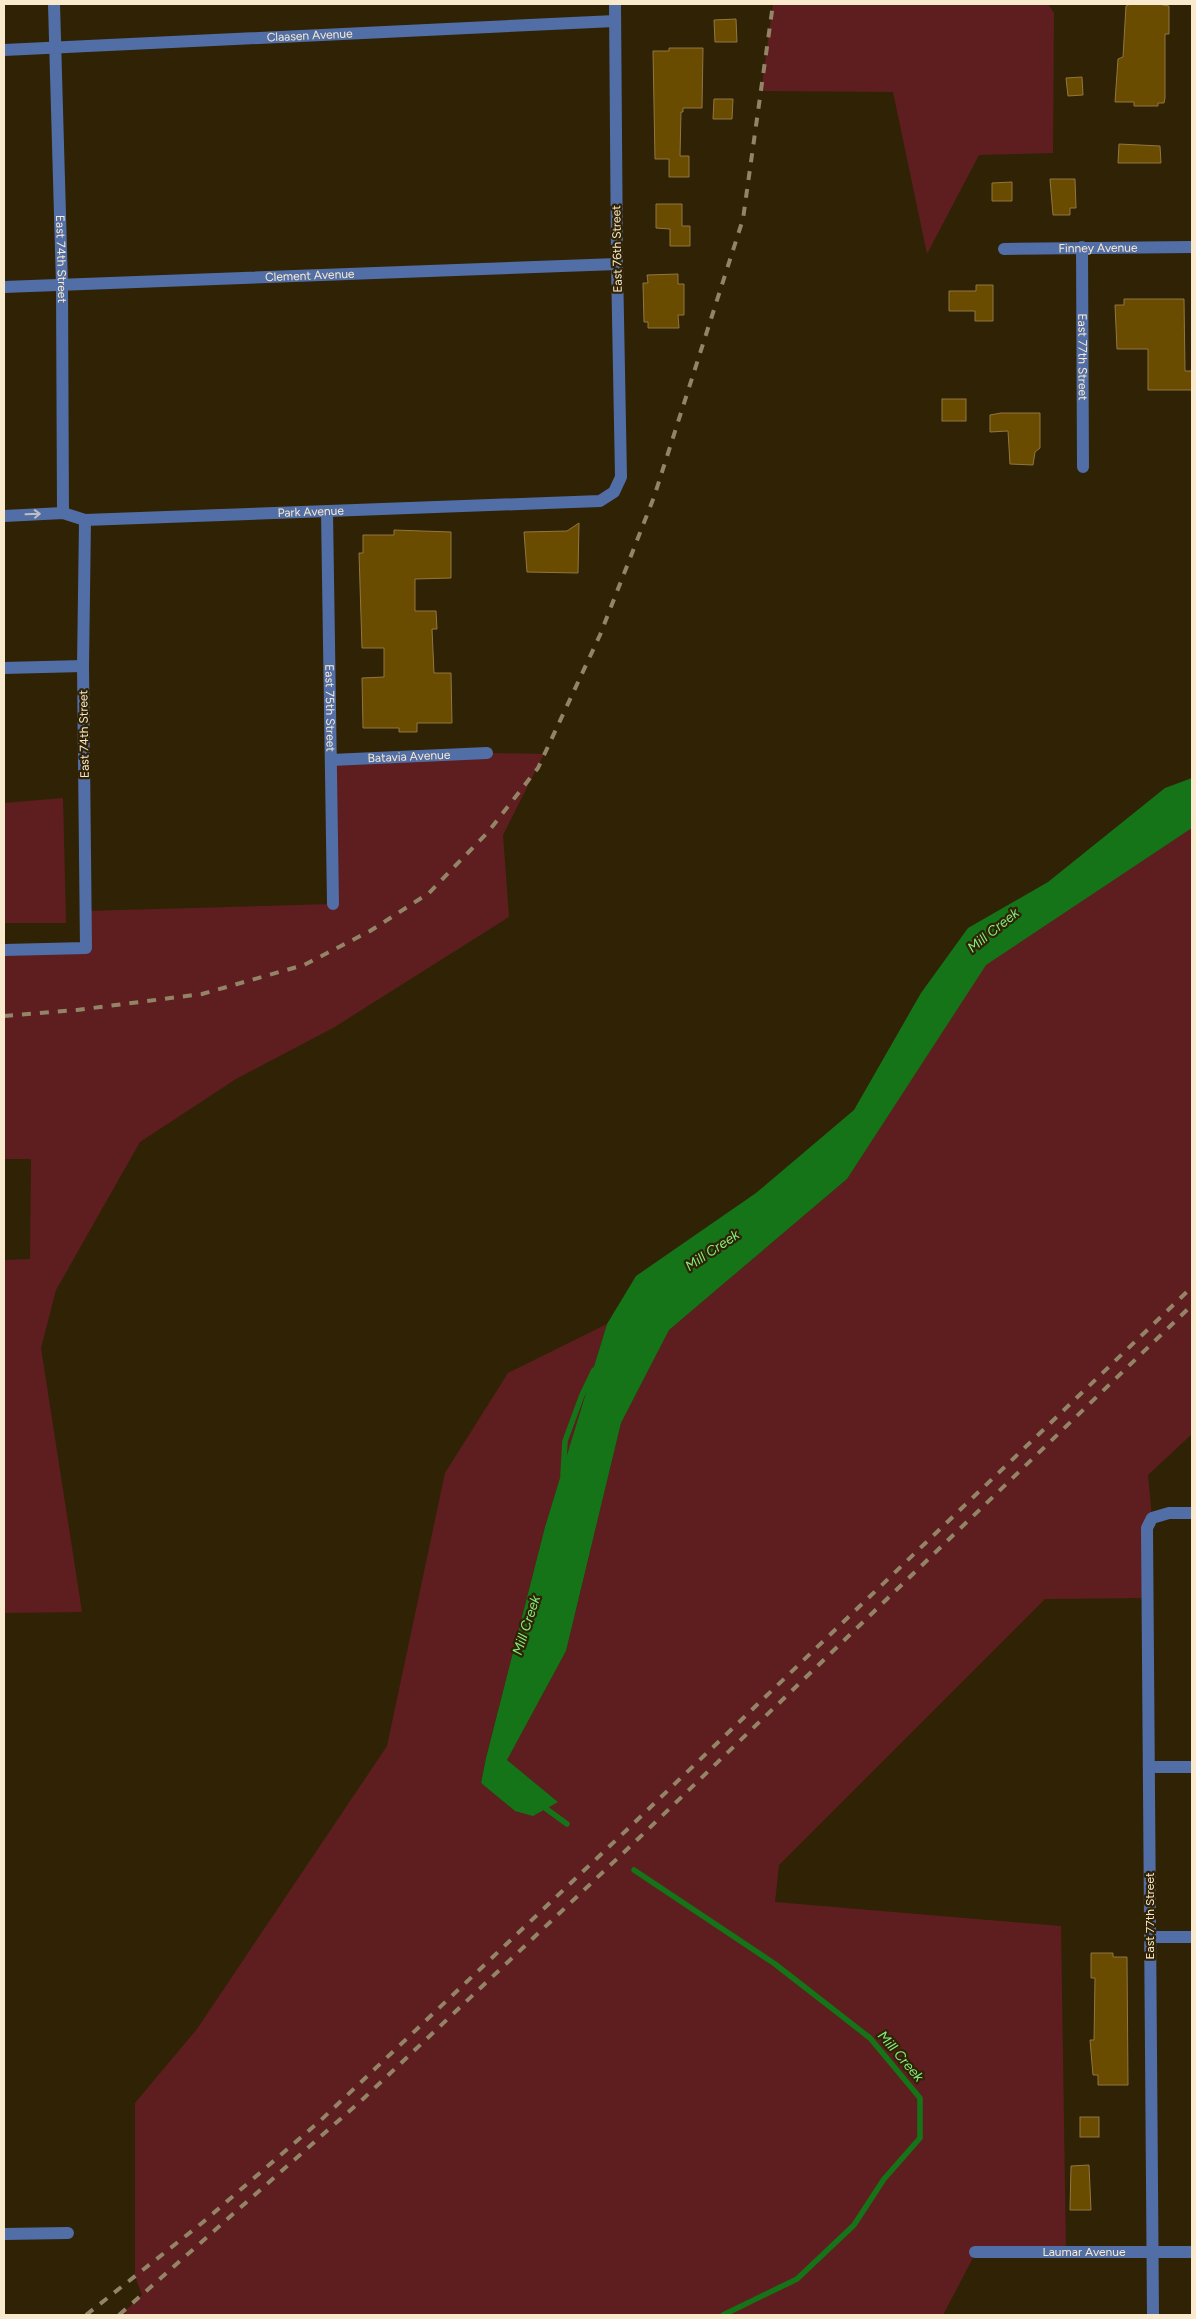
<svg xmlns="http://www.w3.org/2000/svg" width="1196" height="2319" viewBox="0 0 1196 2319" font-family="Figtree,sans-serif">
<rect width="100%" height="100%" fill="#302205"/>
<g fill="#5e1e1f">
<polygon points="773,4 1048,4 1054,13 1053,153 979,155 927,254 893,92 761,91"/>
<polygon points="487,753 544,754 503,835 509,917 333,1028 236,1079 140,1142 56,1290 41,1348 82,1612 4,1613 4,1260 30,1259 31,1159 4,1159 4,950 85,948 85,911 332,904 331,760"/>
<polygon points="63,798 66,923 4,923 4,803"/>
<polygon points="1192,828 1192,1434 1148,1475 1152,1518 1148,1598 1045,1599 779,1865 775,1902 1061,1926 1066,2252 976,2252 943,2315 127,2315 124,2312 142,2295 135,2276 135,2103 197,2029 387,1746 445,1473 508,1373 607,1324 545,1527 486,1758 481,1783 515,1811 557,1801 507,1760 566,1651 621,1423 669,1330 847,1179 985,965"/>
</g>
<polygon fill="#167418" points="1192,778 1192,828 986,965 847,1179 669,1330 621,1423 566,1651 507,1760 558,1802 533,1816 515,1811 481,1783 486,1758 545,1527 607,1324 636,1276 756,1193 854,1110 921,993 968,928 1048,882 1165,788"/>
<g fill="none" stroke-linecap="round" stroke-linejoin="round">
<g stroke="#167418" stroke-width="5.5">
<polyline points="563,1475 565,1441 582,1395 594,1370"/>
<polyline points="541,1805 567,1824"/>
<polyline points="634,1870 775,1964 870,2038 920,2098 920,2138 884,2179 854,2225 797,2279 723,2315"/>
</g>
</g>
<g fill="#6a4c00" stroke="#927640">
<polygon points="1130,4 1158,4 1169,6 1169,34 1165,34 1165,98 1164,103 1158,103 1158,106 1134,106 1134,102 1115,102 1118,59 1123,57 1126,6"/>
<polygon points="736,19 737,42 715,42 714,20"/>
<polygon points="669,48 703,48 702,108 683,108 683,112 681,112 680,156 689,156 689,177 669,177 669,159 655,159 653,51 669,51"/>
<polygon points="1082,77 1083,95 1068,96 1066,78"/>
<polygon points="714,99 733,99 732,119 713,119"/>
<polygon points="1119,144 1160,146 1161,163 1118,163"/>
<polygon points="1050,179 1075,179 1076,208 1070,208 1070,215 1053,215"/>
<polygon points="1012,182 1012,201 992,201 992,183"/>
<polygon points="656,204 682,204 682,226 690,226 690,246 670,246 670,229 656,228"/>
<polygon points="678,274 678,284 684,284 684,315 678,315 679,328 648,328 648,322 644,322 643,283 648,283 647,275"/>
<polygon points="976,285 993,285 993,321 975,321 975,311 949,311 949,291 976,291"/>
<polygon points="1124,299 1184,299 1185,371 1192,371 1192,390 1148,390 1148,349 1117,349 1115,305 1124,305"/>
<rect x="942" y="399" width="24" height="22"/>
<polygon points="1001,413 1040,413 1040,448 1035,452 1033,465 1010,464 1008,431 990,432 990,415"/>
<polygon points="579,523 578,573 527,572 524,532 567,531"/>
<polygon points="394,530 451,532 451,578 415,579 415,611 436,611 437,629 432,629 434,673 451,673 452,723 417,723 417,732 399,732 399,728 363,728 362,678 384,677 384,648 362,648 359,553 363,553 363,535 394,535"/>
<polygon points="1091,1953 1113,1953 1113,1957 1127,1957 1128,2085 1098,2085 1098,2075 1093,2075 1090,2040 1094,2040 1095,1978 1091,1978"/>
<rect x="1080" y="2117" width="19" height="20"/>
<polygon points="1089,2165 1091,2210 1070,2210 1071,2166"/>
</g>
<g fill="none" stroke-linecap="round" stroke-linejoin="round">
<g stroke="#516ea6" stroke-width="12">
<path id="s1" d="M 54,4 L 62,285 L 63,513"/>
<path id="s2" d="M 4,50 L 615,21"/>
<path id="s3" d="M 1082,247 L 1083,467"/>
<path id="s4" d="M 1004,249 L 1192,247"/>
<path id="s5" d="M 4,287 L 617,264"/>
<path id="s6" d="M 327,512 L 333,904"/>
<path id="s7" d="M 4,516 L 63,513 L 85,520 L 600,501 L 614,492 L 621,477 L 617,264 L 615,4"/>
<polyline points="4,668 83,666"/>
<path id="s8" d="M 331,760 L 487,753"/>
<polyline points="4,950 86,948 83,666 85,520"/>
<polyline points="1150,1767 1192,1767"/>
<polyline points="1150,1937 1192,1937"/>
<polyline points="4,2234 68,2233"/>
<path id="s9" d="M 975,2252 L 1192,2252"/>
<polyline points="1153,2315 1147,1528 1152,1518 1169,1513 1192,1513"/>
</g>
<g stroke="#938468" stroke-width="4" stroke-dasharray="9 9" stroke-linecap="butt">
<polyline points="4,1016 77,1010 202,994 304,965 370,931 429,893 488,832 538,768 600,635 654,497 743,219 773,4"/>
<polyline points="86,2315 202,2223 321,2120 634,1823 1192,1287"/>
<polyline points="119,2315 363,2099 639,1838 1192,1305"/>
</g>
</g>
<defs><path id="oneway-shaft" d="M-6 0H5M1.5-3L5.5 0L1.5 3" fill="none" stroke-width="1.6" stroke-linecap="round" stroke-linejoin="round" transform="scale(1.25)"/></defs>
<use stroke="#bebfc0" href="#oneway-shaft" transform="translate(33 514) rotate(-2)"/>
<g text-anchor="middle" stroke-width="4.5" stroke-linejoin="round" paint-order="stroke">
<g font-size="12" fill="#f9eace" stroke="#302205">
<text dy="4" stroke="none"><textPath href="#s2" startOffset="306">Claasen Avenue</textPath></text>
<text dy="4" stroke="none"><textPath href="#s4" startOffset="94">Finney Avenue</textPath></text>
<text transform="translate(617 249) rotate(-91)" y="4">East 76th Street</text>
<text dy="4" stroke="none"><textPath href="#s1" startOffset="255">East 74th Street</textPath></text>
<text dy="4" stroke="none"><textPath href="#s5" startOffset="306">Clement Avenue</textPath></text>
<text dy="4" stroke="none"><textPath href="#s3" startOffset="110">East 77th Street</textPath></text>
<text dy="4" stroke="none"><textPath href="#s7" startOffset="308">Park Avenue</textPath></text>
<text dy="4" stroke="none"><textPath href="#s6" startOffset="196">East 75th Street</textPath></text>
<text transform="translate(84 734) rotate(-91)" y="4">East 74th Street</text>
<text dy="4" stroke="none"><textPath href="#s8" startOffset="78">Batavia Avenue</textPath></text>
<text transform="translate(1150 1916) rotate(-90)" y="4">East 77th Street</text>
<text dy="4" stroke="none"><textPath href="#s9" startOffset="109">Laumar Avenue</textPath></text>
</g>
<g font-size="14" font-style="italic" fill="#80ed7c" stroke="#302205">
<text transform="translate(993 930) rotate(-39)" y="5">Mill Creek</text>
<text transform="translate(712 1250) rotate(-34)" y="5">Mill Creek</text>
<text transform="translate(526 1625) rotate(-72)" y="5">Mill Creek</text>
<text transform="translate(901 2056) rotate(49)" y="5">Mill Creek</text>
</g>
</g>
<rect width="1196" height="2319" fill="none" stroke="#f9eace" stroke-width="10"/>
</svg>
